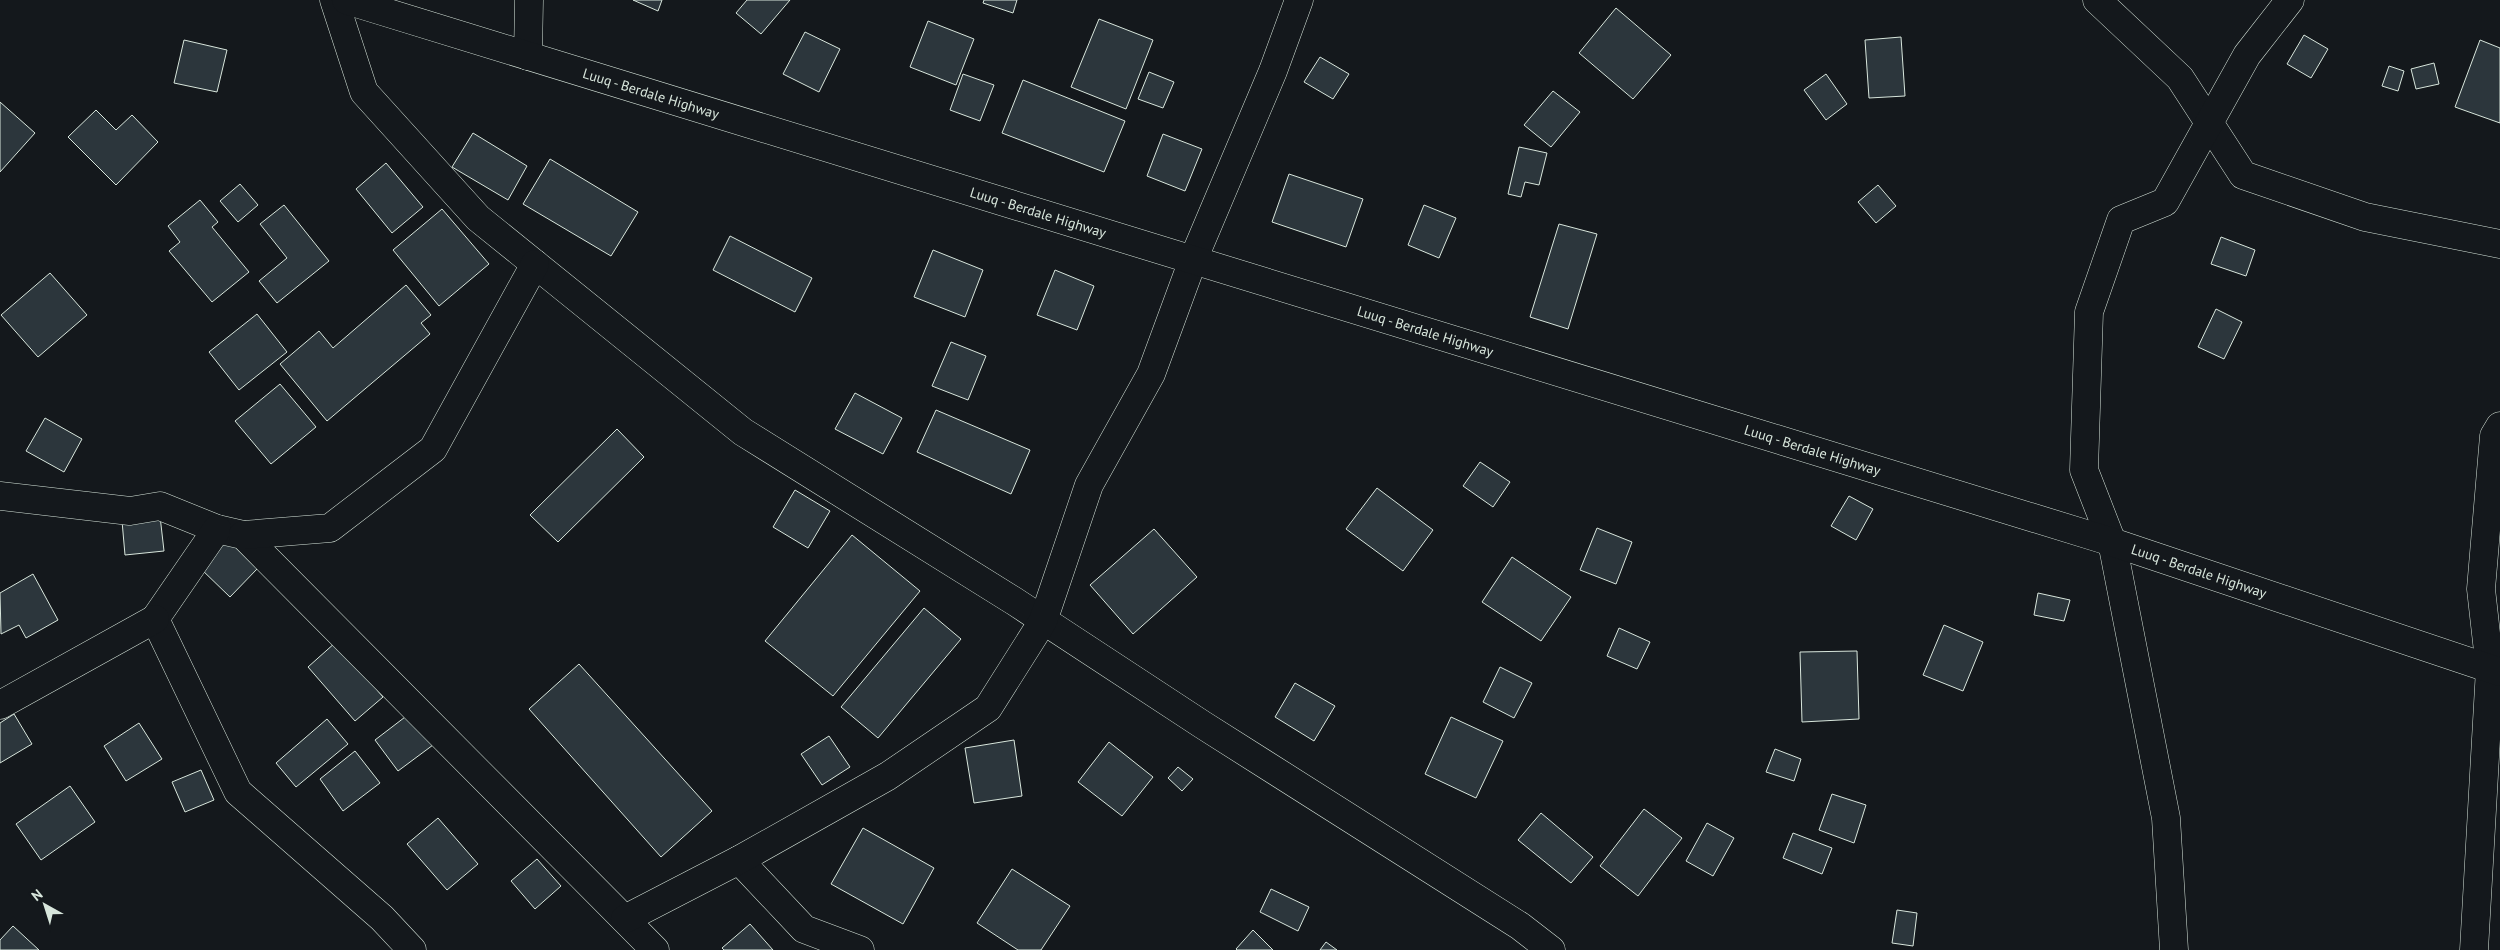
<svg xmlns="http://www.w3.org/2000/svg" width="2500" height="950" viewBox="0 0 2500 950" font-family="'PT Sans',sans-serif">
<rect width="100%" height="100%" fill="#14181c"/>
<g fill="#2c363c" stroke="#d8e6dc">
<polygon points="633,0 662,0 658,11"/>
<polygon points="747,0 790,0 761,34 736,13"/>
<polygon points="984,0 1017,0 1013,13 983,3"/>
<polygon points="1616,8 1671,55 1633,99 1579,53"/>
<polygon points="1099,19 1153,40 1126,109 1071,87"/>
<polygon points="928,21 974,39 956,85 910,67"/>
<polygon points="805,32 840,49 819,92 783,74"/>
<polygon points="2304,35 2328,49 2311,78 2287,64"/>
<polygon points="1901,37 1905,96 1869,98 1865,40"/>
<polygon points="184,40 227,50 217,92 174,83"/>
<polygon points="2480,40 2500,48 2500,123 2455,107"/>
<polygon points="1320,57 1349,74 1333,99 1304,82"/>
<polygon points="2434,63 2439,84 2416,89 2411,69"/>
<polygon points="2389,66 2404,71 2398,91 2382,86"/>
<polygon points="1149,72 1174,82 1163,108 1138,99"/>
<polygon points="963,74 994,85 980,121 950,110"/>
<polygon points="1826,74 1847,104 1826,120 1804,90"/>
<polygon points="1023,80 1125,121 1104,172 1002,133"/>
<polygon points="1553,91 1580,112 1551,147 1524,125"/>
<polygon points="0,102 35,133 0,172"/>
<polygon points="96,110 116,130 132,115 158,142 116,185 68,137"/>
<polygon points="473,133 527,166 508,200 452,167"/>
<polygon points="1163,134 1202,149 1185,191 1147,176"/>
<polygon points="1519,147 1547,153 1539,185 1525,182 1521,197 1508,194"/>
<polygon points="550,159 638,212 611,256 523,204"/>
<polygon points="386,163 423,207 392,233 356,189"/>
<polygon points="1289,174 1363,199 1346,247 1272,222"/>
<polygon points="240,184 258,205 238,222 220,201"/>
<polygon points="1878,185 1896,206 1876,223 1858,202"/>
<polygon points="200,200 218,222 212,227 249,272 212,302 169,251 180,242 168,226"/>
<polygon points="284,205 329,261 277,303 259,281 287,258 260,224"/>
<polygon points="1424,205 1456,218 1439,258 1408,245"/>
<polygon points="442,209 489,264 439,306 393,250"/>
<polygon points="1559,224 1597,234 1568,329 1530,317"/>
<polygon points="730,236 812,278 795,312 713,270"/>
<polygon points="2221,237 2255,250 2246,276 2211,264"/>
<polygon points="933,250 983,270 965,317 914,297"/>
<polygon points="1055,270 1094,286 1077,330 1037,315"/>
<polygon points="50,273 87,315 38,357 1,315"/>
<polygon points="406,285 431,315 421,323 430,334 327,421 280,364 319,331 333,348"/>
<polygon points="2216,309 2242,322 2224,359 2198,347"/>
<polygon points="257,314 287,352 239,390 209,352"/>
<polygon points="951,342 986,356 968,400 932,386"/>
<polygon points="280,384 316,427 271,464 235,421"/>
<polygon points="855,393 902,418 883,454 835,429"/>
<polygon points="936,410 1030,450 1011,494 917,452"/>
<polygon points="45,418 82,439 64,472 26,451"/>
<polygon points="617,429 644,457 558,542 530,515"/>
<polygon points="1480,462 1510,482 1493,507 1463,486"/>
<polygon points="1377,488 1433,530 1403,571 1346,529"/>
<polygon points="795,490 830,511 808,548 773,527"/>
<polygon points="1849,496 1873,509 1856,540 1831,526"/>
<polygon points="160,516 164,551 125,555 122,521"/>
<polygon points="1597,528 1632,542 1616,584 1580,570"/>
<polygon points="1154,529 1197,577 1133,634 1090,585"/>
<polygon points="852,535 920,591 833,696 765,641"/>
<polygon points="227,539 257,569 230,597 199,567"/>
<polygon points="1512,557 1571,597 1541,641 1482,602"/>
<polygon points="33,574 58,620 26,638 19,625 1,634 0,593"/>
<polygon points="2038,593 2070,600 2064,621 2034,615"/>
<polygon points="924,608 961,639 878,738 841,707"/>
<polygon points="1944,625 1983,642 1963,691 1923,675"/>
<polygon points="1619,628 1650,642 1637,669 1607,656"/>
<polygon points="336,642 383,697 355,721 308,667"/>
<polygon points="1857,651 1859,719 1802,722 1800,652"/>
<polygon points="579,664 712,811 661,857 529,709"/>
<polygon points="1500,667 1532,683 1514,718 1483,702"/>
<polygon points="1295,683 1335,706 1314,741 1275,717"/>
<polygon points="14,714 32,744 0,763 0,723"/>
<polygon points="409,714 433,745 398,771 375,740"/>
<polygon points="1451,717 1503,741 1476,798 1425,774"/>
<polygon points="327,719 348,744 296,787 276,763"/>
<polygon points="139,723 162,759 126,781 104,746"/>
<polygon points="829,736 850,767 822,785 801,754"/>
<polygon points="1014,740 1022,796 974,803 965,748"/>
<polygon points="1109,742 1153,777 1122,816 1078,782"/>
<polygon points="1775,749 1801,759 1794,781 1766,772"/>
<polygon points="355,751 380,783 343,811 320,779"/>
<polygon points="1178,767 1193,779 1182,791 1168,778"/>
<polygon points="201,770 214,800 185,812 172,782"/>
<polygon points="70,786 95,822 41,860 16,824"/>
<polygon points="1832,794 1866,805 1854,843 1819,830"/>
<polygon points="1644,809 1682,838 1638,896 1600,866"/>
<polygon points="1541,813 1593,857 1571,883 1518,840"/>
<polygon points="438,818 478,864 447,890 407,844"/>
<polygon points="1707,823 1734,838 1713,876 1686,861"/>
<polygon points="863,828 934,868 903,924 831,884"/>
<polygon points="1793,833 1832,848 1822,874 1783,858"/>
<polygon points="537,859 561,886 535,909 511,881"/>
<polygon points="1012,869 1070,906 1041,950 1018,950 977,923"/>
<polygon points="1271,889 1309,907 1298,931 1260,912"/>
<polygon points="1897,910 1917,913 1913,946 1892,943"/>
<polygon points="750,924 773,950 724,950 722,948"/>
<polygon points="13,926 39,950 0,950 0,940"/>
<polygon points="1253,930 1273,950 1237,950 1236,949"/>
<polygon points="1326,942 1337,950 1320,950"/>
</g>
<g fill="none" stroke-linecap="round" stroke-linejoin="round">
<g stroke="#d8e6dc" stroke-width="29">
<g id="minor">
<polyline points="334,0 364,92 478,218 743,432 1014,601 1203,725 1520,926 1551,950"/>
<polyline points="2097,0 2180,78 2243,175 2365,217 2500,244"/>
<polyline points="528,56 529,0"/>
<polyline points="0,496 130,511 160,506 217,529 243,535 655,950"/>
<polyline points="217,529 155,619 238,792 382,918 412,950"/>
<polyline points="243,535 330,528 433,449 535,264"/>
<polyline points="0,705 155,619"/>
<polyline points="739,860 804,929 860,950"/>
<polyline points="625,919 739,860 888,776 988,708 1043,621 1089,485 1151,374 1193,260 1273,71 1299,0"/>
<polyline points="2174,950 2166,818 2112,542 2084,470 2089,312 2121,220 2165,202 2247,55 2290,0"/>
<polyline points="2474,950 2490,669 2481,589 2494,436 2500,426"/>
</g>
</g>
<g stroke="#d8e6dc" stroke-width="29">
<g id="primary">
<path id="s1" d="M 346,0 L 2112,542 L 2500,672"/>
</g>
</g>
<use href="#minor" stroke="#14181c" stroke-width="28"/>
<use href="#primary" stroke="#14181c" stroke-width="28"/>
</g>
<g text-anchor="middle" stroke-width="4" stroke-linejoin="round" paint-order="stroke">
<g font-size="14" fill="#d8e6dc" stroke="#14181c">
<text dy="5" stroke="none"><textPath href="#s1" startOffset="319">Luuq - Berdale Highway</textPath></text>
<text dy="5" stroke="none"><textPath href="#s1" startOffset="724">Luuq - Berdale Highway</textPath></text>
<text dy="5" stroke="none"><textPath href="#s1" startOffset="1129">Luuq - Berdale Highway</textPath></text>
<text dy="5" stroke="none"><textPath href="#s1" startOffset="1534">Luuq - Berdale Highway</textPath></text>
<text dy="5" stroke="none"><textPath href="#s1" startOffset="1939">Luuq - Berdale Highway</textPath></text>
</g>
</g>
<g transform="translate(45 905) rotate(321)" stroke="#14181c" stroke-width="4" paint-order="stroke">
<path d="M0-4L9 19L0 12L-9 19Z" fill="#d8e6dc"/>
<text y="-8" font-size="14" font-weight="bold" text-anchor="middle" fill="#d8e6dc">N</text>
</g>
</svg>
